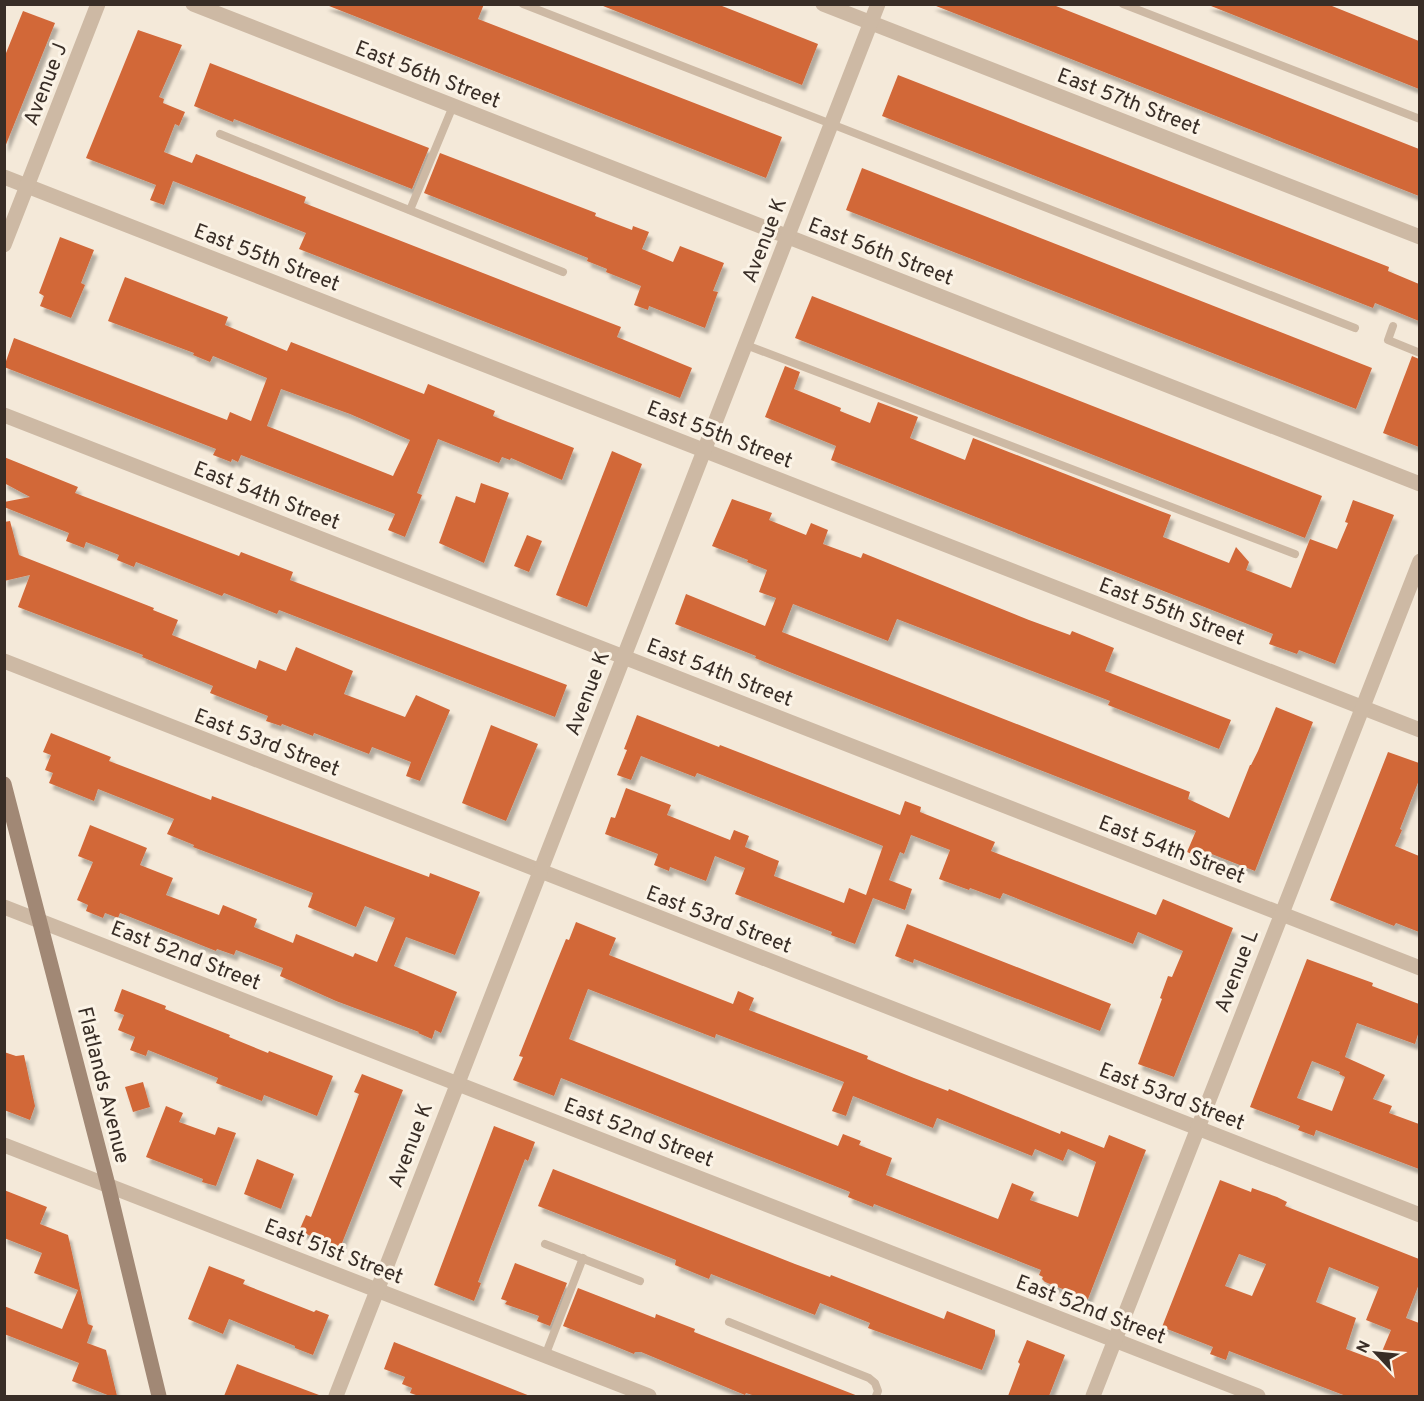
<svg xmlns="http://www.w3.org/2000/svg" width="1424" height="1401" viewBox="0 0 1424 1401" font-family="Overpass,sans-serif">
<defs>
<filter id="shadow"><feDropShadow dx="3.5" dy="6" stdDeviation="1.5" flood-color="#0004"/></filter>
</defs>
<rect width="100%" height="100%" fill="#f4e9d9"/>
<g fill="#d26739" fill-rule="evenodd" filter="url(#shadow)">
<polygon points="324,4 484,4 478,19 782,137 766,178"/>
<polygon points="598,4 717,4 818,44 802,85"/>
<polygon points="931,4 1051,4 1254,84 1419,149 1419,196"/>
<polygon points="1206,4 1327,4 1419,41 1419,89"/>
<polygon points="23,11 55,23 5,147 4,58"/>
<polygon points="138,30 182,45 159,97 164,99 163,103 185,112 179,126 175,124 164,152 192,163 196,154 306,197 304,203 621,327 617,337 692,368 680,398 299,249 306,233 173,181 164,205 150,200 156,185 86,158"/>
<polygon points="210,63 429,148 412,189 234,119 233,122 194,106"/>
<polygon points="898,75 1389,267 1388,271 1419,284 1419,321 1375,303 1373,308 882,116"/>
<polygon points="440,153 596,213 595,216 632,230 633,226 649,232 642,249 673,262 680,246 724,263 713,291 718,292 705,328 649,306 648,310 634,305 641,286 606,272 607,269 587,261 588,258 424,193"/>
<polygon points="862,168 1372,368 1356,409 846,210"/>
<polygon points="60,237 94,250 81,283 85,285 71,318 40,306 44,296 39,293"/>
<path d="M 125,277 L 228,317 L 225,325 L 287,351 L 291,342 L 424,394 L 428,384 L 495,411 L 493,416 L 574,448 L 562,480 L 511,458 L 510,460 L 502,457 L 499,463 L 438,439 L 417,493 L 422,495 L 405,537 L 388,530 L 395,514 L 241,455 L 238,462 L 232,459 L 231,462 L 213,455 L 216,449 L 4,367 L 14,338 L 227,420 L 230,412 L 251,421 L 267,378 L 213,356 L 210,362 L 193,355 L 194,353 L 108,321 ZM 281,389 L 350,414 L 410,440 L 393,476 L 267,426 Z"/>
<polygon points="812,296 1322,496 1305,538 795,338"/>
<polygon points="1412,356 1419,359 1419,447 1383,433"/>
<polygon points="785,366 800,372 794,389 841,408 840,411 870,423 878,402 918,417 910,438 965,460 973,438 1155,509 1171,515 1163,537 1229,563 1236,547 1249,562 1246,570 1291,588 1310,539 1337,549 1348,523 1345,522 1353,500 1394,515 1335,664 1299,650 1297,654 1269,644 1273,634 831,460 836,446 765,417"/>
<polygon points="612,451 642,464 587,607 556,595"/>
<polygon points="4,457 78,487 75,493 239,556 241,552 293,572 290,580 567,685 555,717 279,610 277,614 224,593 222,596 136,562 134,567 117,560 119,555 86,542 84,548 66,541 69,533 4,507 4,502 30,497 4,483"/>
<polygon points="481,483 509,493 484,563 439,543 456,496 475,503"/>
<polygon points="732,499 772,513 769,520 806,535 811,523 828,530 823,544 861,558 863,553 1029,620 1070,635 1072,631 1114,648 1105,671 1231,720 1219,749 1108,705 1110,701 897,619 888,641 793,604 782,632 1190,792 1188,799 1229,818 1250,765 1251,765 1258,751 1276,707 1313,722 1255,871 1204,851 1201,858 1187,852 1196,831 792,673 755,658 756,656 675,624 686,594 765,626 776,598 759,592 767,570 747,562 748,560 712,546"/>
<polygon points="10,521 19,555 154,608 153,610 178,620 172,635 256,669 259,660 286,671 296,647 353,671 344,694 405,717 416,695 450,710 420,781 406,776 411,762 372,747 369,754 314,733 313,736 282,724 281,726 266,721 268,716 210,693 213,686 142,657 143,655 18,607 30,575 4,581 4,522"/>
<polygon points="527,535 542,541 529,572 514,566"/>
<polygon points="637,715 719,747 720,745 900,815 905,801 921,807 920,812 995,842 991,851 1156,915 1163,899 1233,928 1174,1077 1138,1064 1162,999 1160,998 1168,976 1172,977 1183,951 1138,932 1133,944 1003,893 1000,899 970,888 969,890 939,879 950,850 911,835 904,854 900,852 889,880 912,889 905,910 873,898 855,944 831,935 832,932 735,894 745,868 715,856 706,881 670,867 669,871 654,865 658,854 605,834 611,817 615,818 626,788 671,805 667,815 730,840 734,830 749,836 745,847 779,861 774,876 844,903 849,888 866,895 883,846 697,773 695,777 641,756 631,780 617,775 627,750 624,749"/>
<polygon points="491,725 538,744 506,821 462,803"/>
<polygon points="51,733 111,757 109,761 211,800 212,796 429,877 430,873 480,892 455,955 406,937 394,966 457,992 441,1033 435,1030 432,1039 418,1033 419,1032 336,1001 280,976 283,968 236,950 234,955 217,949 216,951 120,913 118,918 105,913 103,918 86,911 88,905 77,900 93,862 78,856 90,825 147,848 140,865 173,878 166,895 219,915 223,905 257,919 254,927 293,943 296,934 353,957 355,953 377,962 395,918 365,906 356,927 308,907 313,893 193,847 194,845 167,834 174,819 98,789 94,801 49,783 53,773 45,770 51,755 43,752"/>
<polygon points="1388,752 1419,763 1419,780 1400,829 1402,830 1395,846 1419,856 1419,932 1396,923 1394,926 1330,900"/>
<path d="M 576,922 L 616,938 L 609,955 L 733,1004 L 738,991 L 754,998 L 749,1010 L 868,1056 L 867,1059 L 914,1078 L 948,1091 L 949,1089 L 1060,1134 L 1061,1131 L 1104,1148 L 1109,1135 L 1146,1150 L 1088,1299 L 1045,1282 L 1042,1279 L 1043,1277 L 1039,1275 L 1041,1270 L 874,1204 L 873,1207 L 848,1197 L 850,1192 L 561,1078 L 554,1096 L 513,1080 L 523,1057 L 519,1056 L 557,961 L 566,939 L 569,940 ZM 588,989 L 715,1038 L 716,1034 L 844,1082 L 832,1111 L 846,1116 L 853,1096 L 933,1128 L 937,1118 L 1032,1156 L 1035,1149 L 1063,1161 L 1068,1149 L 1096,1162 L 1078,1217 L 1030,1200 L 1034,1192 L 1012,1183 L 998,1219 L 886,1175 L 892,1158 L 859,1145 L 861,1141 L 843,1134 L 838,1146 L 569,1039 Z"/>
<polygon points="907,924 1111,1004 1100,1031 914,959 913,963 895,956"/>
<path d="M 1307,959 L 1373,983 L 1372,986 L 1419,1004 L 1419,1031 L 1415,1044 L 1357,1023 L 1345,1057 L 1385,1075 L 1373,1099 L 1392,1106 L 1389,1113 L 1419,1124 L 1419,1169 L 1316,1130 L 1314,1136 L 1298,1130 L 1300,1126 L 1250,1107 ZM 1312,1061 L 1340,1072 L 1339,1074 L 1345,1077 L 1332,1111 L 1297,1098 Z"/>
<polygon points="122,989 166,1006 165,1009 230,1035 229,1037 268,1053 269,1051 333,1076 317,1116 264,1095 262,1101 216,1083 218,1078 148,1050 146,1056 130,1050 135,1037 118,1030 124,1015 114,1011"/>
<polygon points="4,1052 16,1056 24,1055 35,1106 30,1120 4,1110"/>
<polygon points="362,1074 403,1090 340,1248 299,1231 306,1215 311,1217 359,1094 354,1092"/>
<polygon points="143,1082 150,1107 133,1112 125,1087"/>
<polygon points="166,1106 183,1113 179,1122 215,1135 218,1127 236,1133 216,1186 202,1182 203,1179 146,1157"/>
<polygon points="494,1126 535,1142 528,1161 525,1159 491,1247 478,1282 481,1283 474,1301 434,1285"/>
<polygon points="257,1159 294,1174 281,1209 244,1194"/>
<polygon points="553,1169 795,1264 830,1277 831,1275 944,1319 947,1311 995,1330 995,1336 982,1370 868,1328 870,1323 820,1303 815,1315 711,1274 709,1279 675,1265 676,1260 538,1206"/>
<path d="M 1220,1180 L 1251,1192 L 1252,1188 L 1277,1197 L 1287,1202 L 1285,1206 L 1419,1259 L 1419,1284 L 1406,1318 L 1419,1323 L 1419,1396 L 1346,1396 L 1229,1351 L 1226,1360 L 1210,1354 L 1213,1347 L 1162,1327 ZM 1239,1254 L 1266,1264 L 1252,1296 L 1225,1286 ZM 1329,1267 L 1379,1287 L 1366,1320 L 1391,1330 L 1378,1361 L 1346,1349 L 1356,1318 L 1316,1302 Z"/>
<polygon points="4,1190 47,1207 40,1224 68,1235 88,1324 93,1326 87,1343 106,1350 117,1396 110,1396 72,1381 79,1363 4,1334 4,1306 62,1329 78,1290 34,1273 42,1253 4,1238"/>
<polygon points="515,1263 567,1283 550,1326 537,1321 539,1316 505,1304 507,1301 501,1299"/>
<polygon points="209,1266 245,1280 243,1284 314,1312 316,1310 329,1315 313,1355 295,1348 295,1346 229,1319 223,1334 188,1319"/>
<polygon points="578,1288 655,1318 656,1314 695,1329 694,1332 858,1396 755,1396 746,1393 745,1395 641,1352 635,1352 634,1354 612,1345 563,1326"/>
<polygon points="1027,1340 1065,1355 1049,1396 1008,1396 1020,1364 1018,1362"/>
<polygon points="394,1342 530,1396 419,1396 410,1393 412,1388 402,1384 405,1377 384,1369"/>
<polygon points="237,1364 319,1395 318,1396 224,1396"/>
</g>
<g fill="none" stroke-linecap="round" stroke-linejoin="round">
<g stroke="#cdb9a4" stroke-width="8">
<polyline points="523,4 1355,328"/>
<polyline points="1123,4 1420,119"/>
<polyline points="220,134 563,272"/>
<polyline points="410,210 453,106"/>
<polyline points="1393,326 1388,340 1420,353"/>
<polyline points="746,345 1295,554"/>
<polyline points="545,1244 640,1281"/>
<polyline points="729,1322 869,1378 875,1383 878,1391 876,1396"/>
<polyline points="545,1356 583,1258"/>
</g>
<g stroke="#cdb9a4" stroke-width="15">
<polyline points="193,4 1420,484"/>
<polyline points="823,4 1420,237"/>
<polyline points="4,177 1420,730"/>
<polyline points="4,245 98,4"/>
<polyline points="4,415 1420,968"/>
<polyline points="4,661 1420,1215"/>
<polyline points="4,907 1258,1396"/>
<polyline points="4,1145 649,1396"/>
<polyline points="1093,1396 1420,561"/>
</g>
<polyline stroke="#cdb9a4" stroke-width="15" points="336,1396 878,4"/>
<polyline stroke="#a18875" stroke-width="15" points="4,784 108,1185 159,1396"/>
</g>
<g text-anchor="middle" stroke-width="6" stroke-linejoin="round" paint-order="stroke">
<g font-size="21" fill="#382d26" stroke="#fbf3e6">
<text transform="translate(428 74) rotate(21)" y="7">East 56th Street</text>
<text transform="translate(45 84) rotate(-69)" y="7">Avenue J</text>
<text transform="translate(1129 101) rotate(21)" y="7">East 57th Street</text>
<text transform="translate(764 240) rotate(-69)" y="7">Avenue K</text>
<text transform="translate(881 251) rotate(21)" y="7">East 56th Street</text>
<text transform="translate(267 257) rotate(21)" y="7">East 55th Street</text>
<text transform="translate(720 434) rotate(21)" y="7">East 55th Street</text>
<text transform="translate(267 495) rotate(21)" y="7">East 54th Street</text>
<text transform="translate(1172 611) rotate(21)" y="7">East 55th Street</text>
<text transform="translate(720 672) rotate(21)" y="7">East 54th Street</text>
<text transform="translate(587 693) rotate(-69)" y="7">Avenue K</text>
<text transform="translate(267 742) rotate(21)" y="7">East 53rd Street</text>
<text transform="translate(1172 849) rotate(21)" y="7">East 54th Street</text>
<text transform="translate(719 919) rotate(21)" y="7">East 53rd Street</text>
<text transform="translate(186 955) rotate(21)" y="7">East 52nd Street</text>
<text transform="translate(1236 971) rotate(-69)" y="7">Avenue L</text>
<text transform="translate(104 1085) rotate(76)" y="7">Flatlands Avenue</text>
<text transform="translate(1172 1096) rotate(21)" y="7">East 53rd Street</text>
<text transform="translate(639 1132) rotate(21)" y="7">East 52nd Street</text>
<text transform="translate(410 1145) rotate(-69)" y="7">Avenue K</text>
<text transform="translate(334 1251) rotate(21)" y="7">East 51st Street</text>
<text transform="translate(1091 1309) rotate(21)" y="7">East 52nd Street</text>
</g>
</g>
<rect width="1424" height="1401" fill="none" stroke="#382d26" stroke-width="12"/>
<g transform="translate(1376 1353) rotate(296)" stroke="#fbf3e6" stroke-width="4.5" paint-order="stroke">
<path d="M0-4.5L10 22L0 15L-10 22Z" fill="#382d26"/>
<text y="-9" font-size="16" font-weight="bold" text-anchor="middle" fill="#382d26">N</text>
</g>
</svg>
